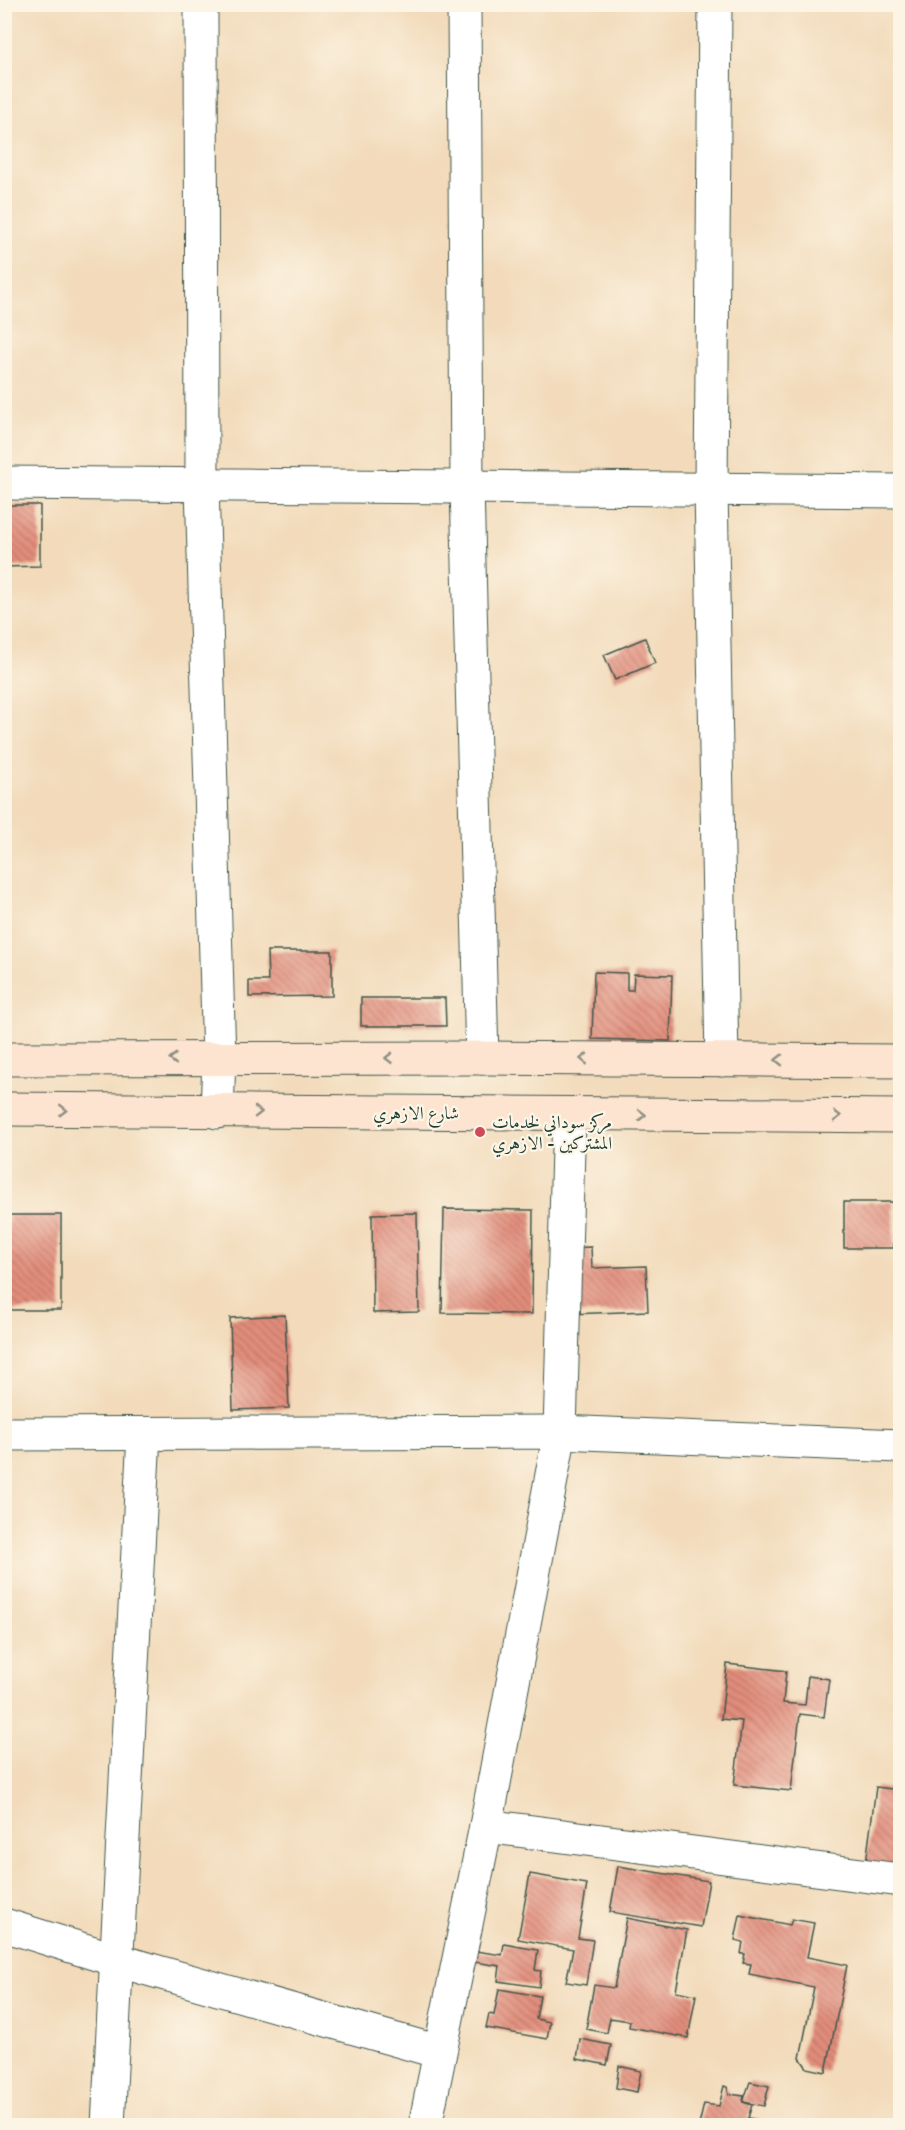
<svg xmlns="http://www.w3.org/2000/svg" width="905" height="2130" viewBox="0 0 905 2130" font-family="'IM FELL English',Amiri,serif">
<defs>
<pattern id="building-back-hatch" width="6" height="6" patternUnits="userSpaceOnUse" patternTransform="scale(1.5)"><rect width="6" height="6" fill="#e38d7c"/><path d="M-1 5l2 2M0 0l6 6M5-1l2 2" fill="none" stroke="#b77466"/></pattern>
</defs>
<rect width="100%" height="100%" fill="#fcf5e5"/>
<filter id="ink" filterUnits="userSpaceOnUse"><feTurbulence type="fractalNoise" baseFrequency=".0167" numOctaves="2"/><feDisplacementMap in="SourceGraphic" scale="12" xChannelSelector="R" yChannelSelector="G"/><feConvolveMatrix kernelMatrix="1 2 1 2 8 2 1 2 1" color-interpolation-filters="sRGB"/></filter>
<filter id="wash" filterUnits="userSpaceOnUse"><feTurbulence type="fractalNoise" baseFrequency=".008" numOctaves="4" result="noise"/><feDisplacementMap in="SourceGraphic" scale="24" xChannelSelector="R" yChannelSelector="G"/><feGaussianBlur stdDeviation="1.35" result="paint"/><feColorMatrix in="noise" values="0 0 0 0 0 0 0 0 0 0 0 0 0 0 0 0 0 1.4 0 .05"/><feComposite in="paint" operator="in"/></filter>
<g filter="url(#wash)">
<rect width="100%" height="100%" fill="#f2daba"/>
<g id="blocks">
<g fill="url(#building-back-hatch)">
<polygon points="4,505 40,505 40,566 4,567"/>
<polygon points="645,638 655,663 615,680 604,655"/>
<polygon points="267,951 332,951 332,996 249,997 249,981 268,981"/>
<polygon points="594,972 627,973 627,990 633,990 634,974 672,975 670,1041 592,1039"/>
<polygon points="361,998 445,998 446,1026 361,1026"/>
<polygon points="844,1202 893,1202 894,1248 844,1248"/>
<polygon points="444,1209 533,1210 532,1314 442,1313"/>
<polygon points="417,1213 419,1312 373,1313 372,1214"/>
<rect x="8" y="1215" width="53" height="95"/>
<polygon points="591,1247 592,1268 646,1266 648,1311 570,1314 568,1248"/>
<polygon points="285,1315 289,1408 233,1410 230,1318"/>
<polygon points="727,1664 786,1671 783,1703 805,1705 808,1676 829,1679 824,1717 800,1714 791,1791 734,1785 742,1721 721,1719"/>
<polygon points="876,1787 900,1790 900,1853 898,1875 865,1870"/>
<polygon points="618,1866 709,1881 701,1927 610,1912"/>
<polygon points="530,1874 587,1884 578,1938 593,1940 586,1985 566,1982 573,1949 518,1939"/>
<polygon points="740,1915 790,1925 792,1919 814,1923 807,1957 847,1965 826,2072 807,2068 800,2058 814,1987 749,1974 751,1964 743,1963 745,1954 741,1954 743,1942 735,1940"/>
<polygon points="627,1918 687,1930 676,1991 696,1995 688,2038 629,2027 630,2021 610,2018 607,2033 586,2029 594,1985 614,1988"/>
<polygon points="504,1944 538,1950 535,1970 541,1971 539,1987 498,1981 500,1966 474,1962 476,1951 502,1955"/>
<polygon points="499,1989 540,1996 536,2019 550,2022 547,2039 486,2028 489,2014 494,2015"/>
<polygon points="580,2039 611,2045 607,2065 577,2059"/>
<polygon points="619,2066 641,2071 637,2092 616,2088"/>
<polygon points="750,2082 769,2086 764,2106 743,2102"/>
<polygon points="724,2086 727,2087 729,2094 744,2096 743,2102 752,2105 748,2118 760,2120 759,2126 699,2125 704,2104 719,2106"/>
</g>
</g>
</g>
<g filter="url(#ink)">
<use href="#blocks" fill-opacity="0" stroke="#3f5548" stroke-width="1.5"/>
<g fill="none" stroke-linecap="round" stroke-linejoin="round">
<g stroke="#3f5548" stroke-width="35">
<g id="street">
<polyline points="201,4 202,485 219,1059 217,1112"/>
<polyline points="464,4 467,487 482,1058"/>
<polyline points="715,4 711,489 722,1060"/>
<polyline points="4,483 900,491"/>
<polyline points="4,1434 560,1432 900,1446"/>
<polyline points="486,1826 900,1880"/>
<polyline points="4,1925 116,1960 439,2052"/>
<polyline points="108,2126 144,1434"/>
<polyline points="425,2126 486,1826 560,1432 569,1114"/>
</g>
</g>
<g stroke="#3f5548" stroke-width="35">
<g id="secondary">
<polyline points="4,1059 482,1058 900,1061"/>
<polyline points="4,1109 900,1116"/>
</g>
</g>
<use href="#street" stroke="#fff" stroke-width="33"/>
<use href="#secondary" stroke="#fde4d1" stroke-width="33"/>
</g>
<defs><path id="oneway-chevron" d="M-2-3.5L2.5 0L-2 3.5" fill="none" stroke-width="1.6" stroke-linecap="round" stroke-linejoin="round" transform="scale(1.5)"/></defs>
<g stroke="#8e9082">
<use href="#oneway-chevron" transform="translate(389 1058) rotate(180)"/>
<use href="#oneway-chevron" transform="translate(173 1059) rotate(180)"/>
<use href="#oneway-chevron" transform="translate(584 1059) rotate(-179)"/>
<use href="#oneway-chevron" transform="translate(779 1060) rotate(-180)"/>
<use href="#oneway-chevron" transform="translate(63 1110) rotate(1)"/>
<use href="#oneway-chevron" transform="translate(258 1112)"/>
<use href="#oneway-chevron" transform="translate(642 1115)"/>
<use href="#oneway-chevron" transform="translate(837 1116)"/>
</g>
</g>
<circle fill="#d1495b" stroke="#fcf5e5" stroke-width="2" cx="480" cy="1132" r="6"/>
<g text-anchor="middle" stroke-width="4.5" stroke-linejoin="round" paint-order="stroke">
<g font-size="18" fill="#1f3d34" stroke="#fcf5e5">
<text x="416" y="1119">شارع الازهري</text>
</g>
<g font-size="18" fill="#1f3d34" stroke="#fcf5e5" text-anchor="start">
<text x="492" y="1128">مركز سوداني لخدمات<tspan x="492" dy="21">المشتركين - الازهري</tspan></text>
</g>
</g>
<rect width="905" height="2130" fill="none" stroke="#fcf5e5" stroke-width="24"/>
</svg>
